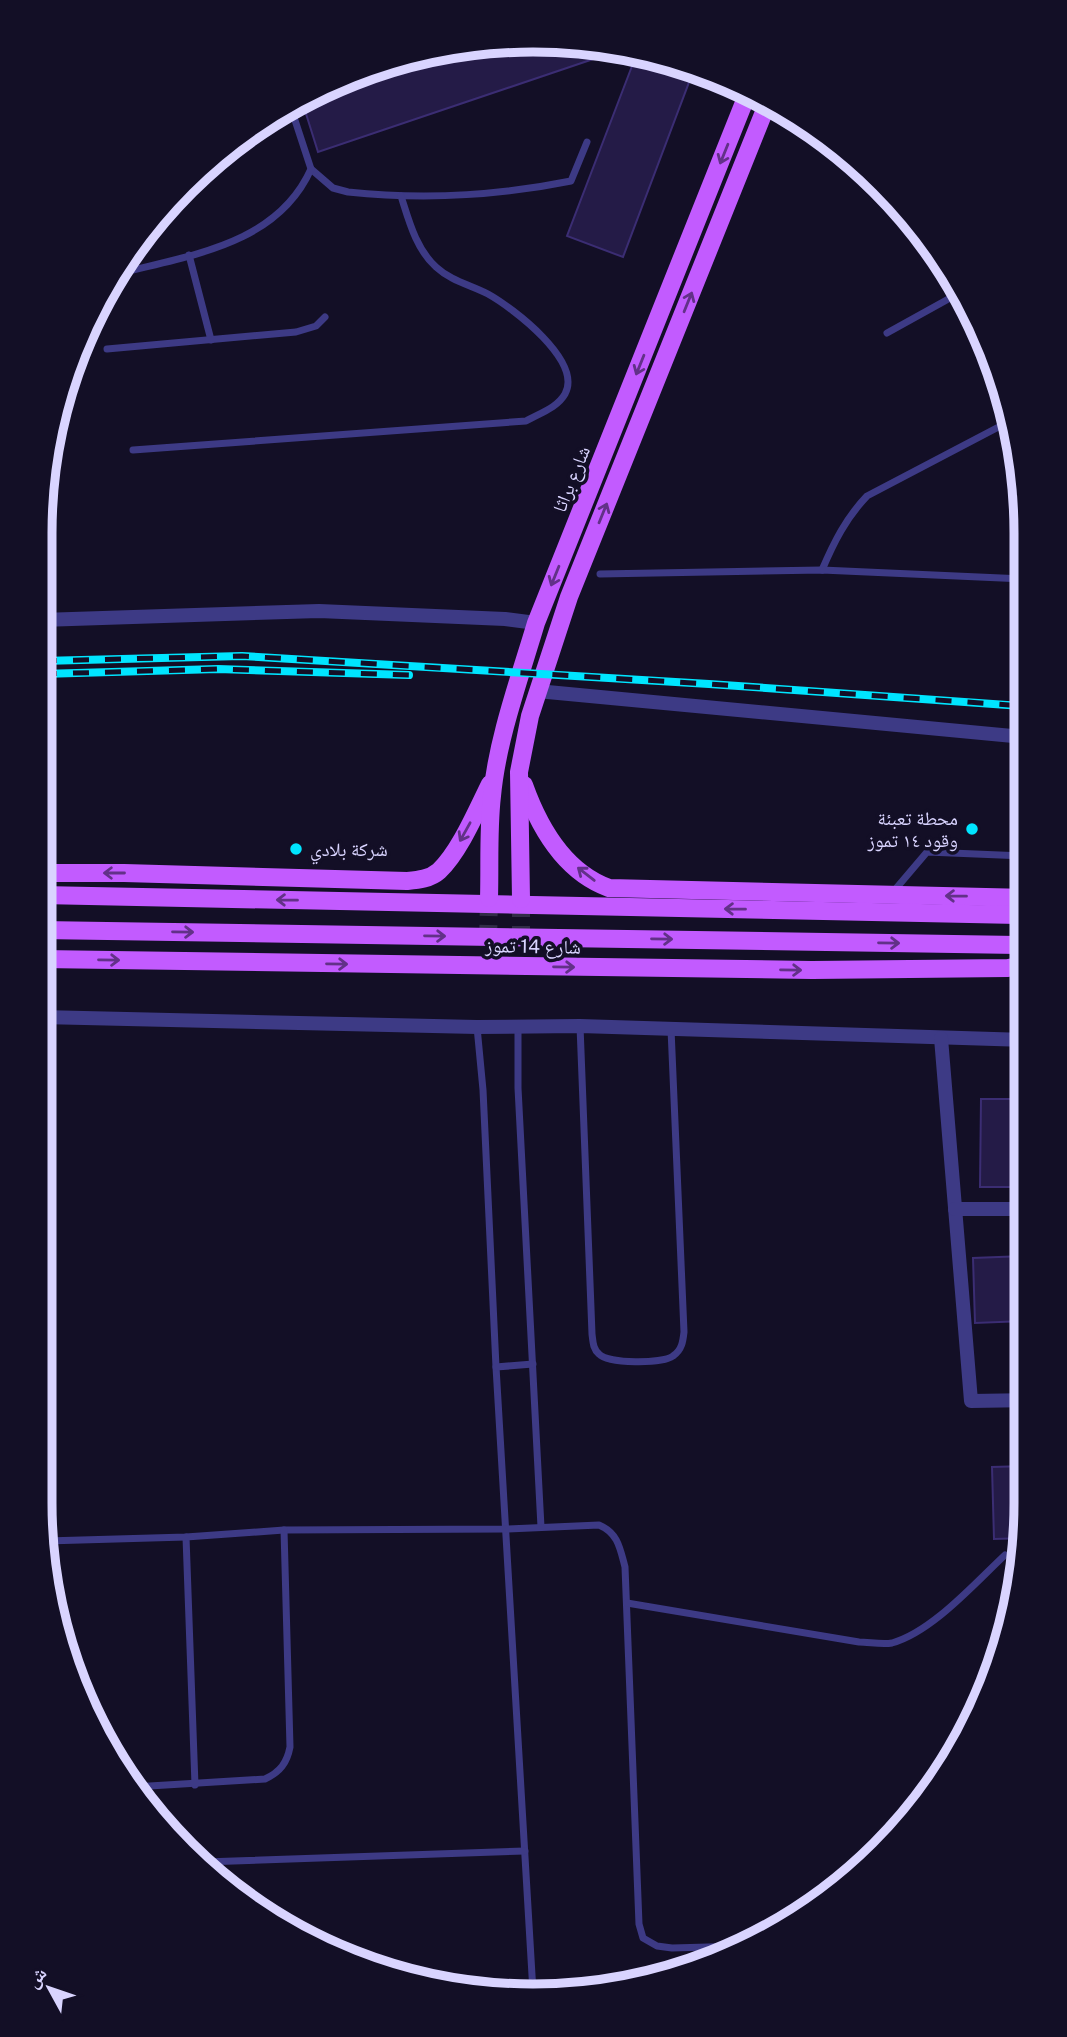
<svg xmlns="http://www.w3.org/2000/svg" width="1067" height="2037" font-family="'Public Sans','Noto Naskh Arabic',sans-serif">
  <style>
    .building { fill: #241b47; stroke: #3b2d73; stroke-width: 2 }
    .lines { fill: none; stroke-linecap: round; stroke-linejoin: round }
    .primary-tunnel { stroke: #312d47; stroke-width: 18; stroke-dasharray: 18 9; stroke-linecap: butt }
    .lane { stroke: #3d3a85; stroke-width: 7 }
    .street { stroke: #3d3a85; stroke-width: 14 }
    .primary { stroke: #c25bff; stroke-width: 18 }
    .rail-casing { stroke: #00e5ff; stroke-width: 8 }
    .rail { stroke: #130f26; stroke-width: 5; stroke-dasharray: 16; stroke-linecap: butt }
    .oneway { stroke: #623188 }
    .poi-dot { fill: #00e5ff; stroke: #130f26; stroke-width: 2.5 }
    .labels { text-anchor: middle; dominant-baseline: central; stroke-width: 7; stroke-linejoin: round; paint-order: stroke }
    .street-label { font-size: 19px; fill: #d9d4ff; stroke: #130f26 }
    .poi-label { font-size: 19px; fill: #d9d4ff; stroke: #130f26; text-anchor: end }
    .rim { fill: none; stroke: #d9d4ff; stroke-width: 9 }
  </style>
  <rect width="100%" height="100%" fill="#130f26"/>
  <!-- building -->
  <g class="building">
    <path d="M566,41L620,50L318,152L302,101L470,44Z"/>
    <path d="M637,53L662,57L694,69L623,257L567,236Z"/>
    <path d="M981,1099H1024L1025,1187H980Z"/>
    <path d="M1025,1256V1321L975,1323L973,1258Z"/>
    <path d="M1026,1466L1025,1538L994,1539L992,1467Z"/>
  </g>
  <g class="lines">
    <!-- primary-tunnel -->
    <g class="primary-tunnel">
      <path d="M521,899V943"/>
      <path d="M488,943L489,898"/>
    </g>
    <!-- lane -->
    <g class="lane">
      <path d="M311,169L333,188L348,192C423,200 497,196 571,181L587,142"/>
      <path d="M189,255L211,340"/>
      <path d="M117,274C190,255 277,245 311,169L290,105"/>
      <path d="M887,333L961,292"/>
      <path d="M107,349L296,332L316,326L325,317"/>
      <path d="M133,450L526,421C540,413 557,408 565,394C583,361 513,308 488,294C471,285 451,281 436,267C416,249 409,221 401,196"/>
      <path d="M822,570C834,542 846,518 867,496L1010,421"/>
      <path d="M600,574L822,570L1023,579"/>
      <path d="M893,892L927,852L1024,856"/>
      <path d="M580,1026L592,1334C593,1342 593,1349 599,1354C608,1364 662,1364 673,1356C682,1350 683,1341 684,1332L671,1029"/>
      <path d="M477,1027L483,1090L496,1367L533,1992"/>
      <path d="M518,1027V1088L541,1527"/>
      <path d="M496,1367L533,1364"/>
      <path d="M186,1537L195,1785"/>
      <path d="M46,1541L186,1537L284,1530L507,1529L599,1525C618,1533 620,1548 625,1567L639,1924L643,1938L657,1946L672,1948L744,1946"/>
      <path d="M627,1603L859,1642C869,1642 882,1645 892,1643C932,1632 975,1583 1005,1555"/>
      <path d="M133,1787L265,1779C280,1772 287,1763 290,1747L284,1530"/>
      <path d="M204,1862L525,1851"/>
    </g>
    <!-- street -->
    <g class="street">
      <path d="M41,620L319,611L505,619L536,623"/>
      <path d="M537,691L1023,737"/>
      <path d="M41,1017L477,1027L580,1026L1024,1040"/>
      <path d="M941,1038L971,1401L1025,1400"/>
      <path d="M955,1209H1025"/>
    </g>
    <!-- primary -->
    <g class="primary">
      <path d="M524,785C539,827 565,872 609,888L1024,898"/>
      <path d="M41,873H124L407,881C418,880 430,879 439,871C460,851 477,810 490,784"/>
      <path d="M41,895L1024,915"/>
      <path d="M489,898C490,865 488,830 492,796C497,740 520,677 536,623L749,90"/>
      <path d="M521,899L519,772L530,716L569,597L768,102"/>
      <path d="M41,930L1024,945"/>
      <path d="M41,959L812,970L1008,968L1024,965"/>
    </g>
    <defs>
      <g id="rail">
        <path d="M41,661L242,656L709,684L1023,706"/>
        <path d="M41,674L218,669L409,675"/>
      </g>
    </defs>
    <!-- rail casing -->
    <use href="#rail" class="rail-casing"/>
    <!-- rail -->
    <use href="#rail" class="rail"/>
  </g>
  <!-- one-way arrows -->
  <defs><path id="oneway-shaft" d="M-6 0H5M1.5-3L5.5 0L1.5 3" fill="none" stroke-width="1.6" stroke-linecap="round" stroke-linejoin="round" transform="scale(1.75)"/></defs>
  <g class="oneway">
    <use href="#oneway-shaft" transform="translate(724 154) rotate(112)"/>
    <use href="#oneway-shaft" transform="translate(688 302) rotate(-68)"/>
    <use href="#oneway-shaft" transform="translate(640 365) rotate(112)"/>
    <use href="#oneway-shaft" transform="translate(603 513) rotate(-68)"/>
    <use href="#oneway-shaft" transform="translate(555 576) rotate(112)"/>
    <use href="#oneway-shaft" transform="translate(465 832) rotate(119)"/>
    <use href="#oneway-shaft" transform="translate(114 873) rotate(180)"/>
    <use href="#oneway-shaft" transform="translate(586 874) rotate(-142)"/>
    <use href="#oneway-shaft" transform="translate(956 896) rotate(-179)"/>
    <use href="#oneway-shaft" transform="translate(287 900) rotate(-179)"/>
    <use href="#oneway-shaft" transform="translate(735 909) rotate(-179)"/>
    <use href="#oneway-shaft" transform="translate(183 932) rotate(1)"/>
    <use href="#oneway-shaft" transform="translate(435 936) rotate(1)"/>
    <use href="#oneway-shaft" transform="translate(662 939) rotate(1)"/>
    <use href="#oneway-shaft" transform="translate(889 943) rotate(1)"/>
    <use href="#oneway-shaft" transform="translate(109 960) rotate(1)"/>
    <use href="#oneway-shaft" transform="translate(337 964) rotate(1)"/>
    <use href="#oneway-shaft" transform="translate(564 967) rotate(1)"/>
    <use href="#oneway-shaft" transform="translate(791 970) rotate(1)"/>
  </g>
  <!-- markers -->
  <g class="poi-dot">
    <circle cx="972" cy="829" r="7"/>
    <circle cx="296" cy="849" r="7"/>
  </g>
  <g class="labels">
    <!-- street labels -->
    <g class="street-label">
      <text transform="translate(571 479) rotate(-68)">شارع براثا</text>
      <text transform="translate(533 946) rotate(1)">شارع 14 تموز</text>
    </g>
    <!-- poi labels -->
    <g class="poi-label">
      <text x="958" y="818">محطة تعبئة<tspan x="958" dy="22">وقود ١٤ تموز</tspan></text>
      <text x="310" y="849" text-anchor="start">شركة بلادي</text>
    </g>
  </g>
  <!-- crop -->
  <path d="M0 0H1067V2037H0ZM533 52H533A481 481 0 0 1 1014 533V1503A481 481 0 0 1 533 1984H533A481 481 0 0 1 52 1503V533A481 481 0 0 1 533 52Z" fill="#130f26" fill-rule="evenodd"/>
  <path class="rim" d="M533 52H533A481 481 0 0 1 1014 533V1503A481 481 0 0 1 533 1984H533A481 481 0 0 1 52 1503V533A481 481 0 0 1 533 52Z"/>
  <!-- north arrow -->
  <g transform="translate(49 1988) rotate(310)" stroke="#130f26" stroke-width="5" paint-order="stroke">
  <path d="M0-5L12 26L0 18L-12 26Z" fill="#d9d4ff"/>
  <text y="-10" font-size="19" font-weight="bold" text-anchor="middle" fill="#d9d4ff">ش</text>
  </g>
</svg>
